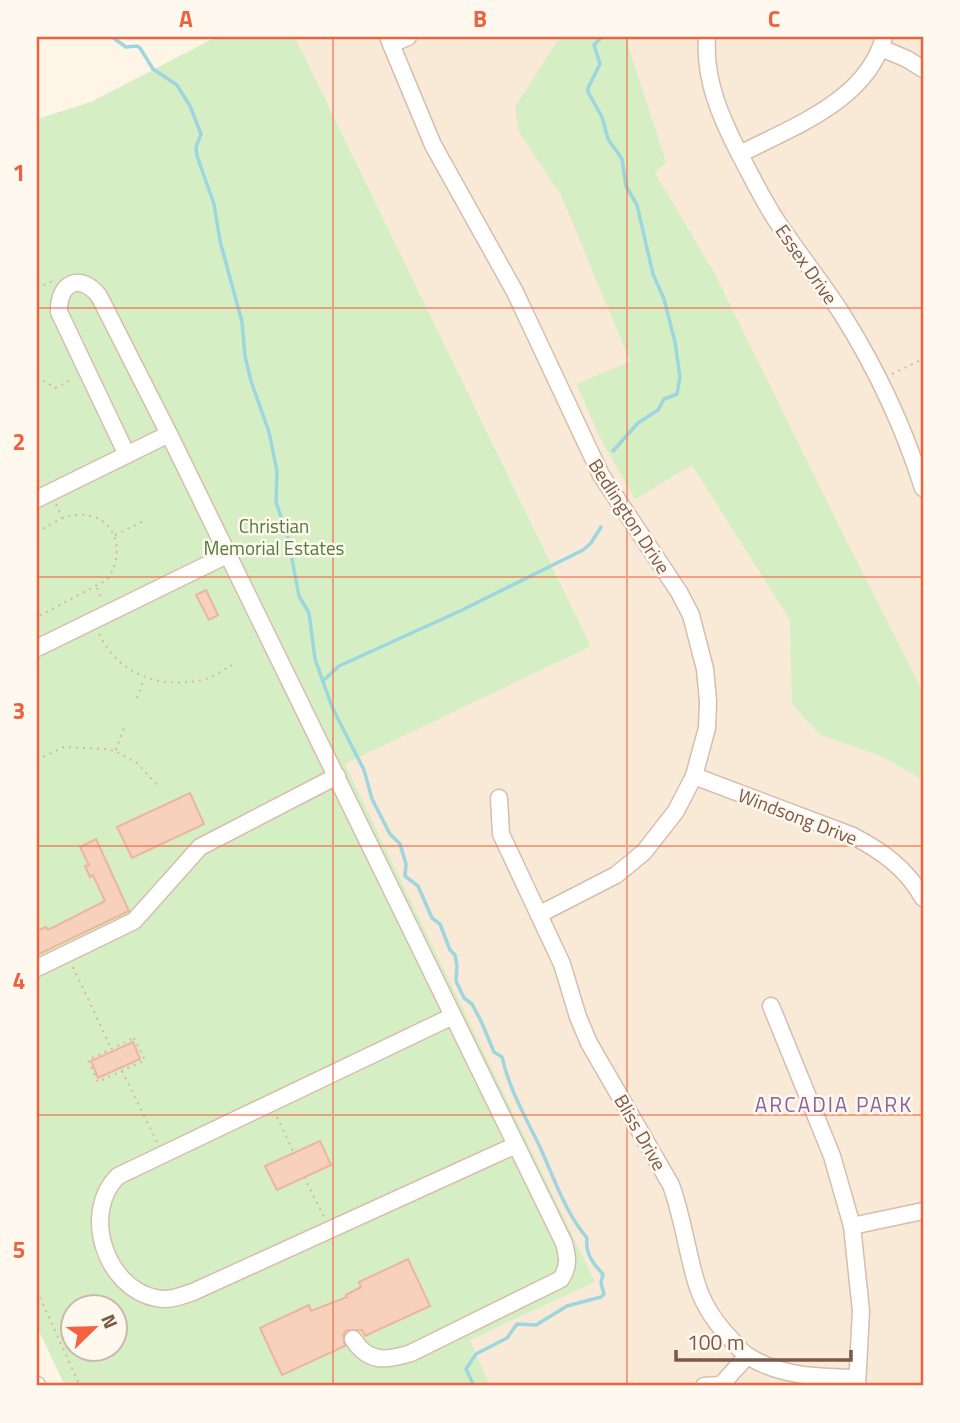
<svg xmlns="http://www.w3.org/2000/svg" width="960" height="1423" font-family="'Titillium Web',sans-serif">
  <style>
    .residential { fill: #f9e9d7 }
    .green { fill: #d6eec3; fill-rule: evenodd }
    .lines { fill: none; stroke-linecap: round; stroke-linejoin: round }
    .stream { stroke: #9dd6de; stroke-width: 3.5 }
    .building { fill: #f7d1bb; stroke: #ebb69a; stroke-width: 2 }
    .minor-casing { stroke: #d5beae; stroke-width: 19 }
    .path { stroke: #ddb49e; stroke-width: 2; stroke-dasharray: 2 5; stroke-linecap: butt }
    .minor { stroke: #fff; stroke-width: 16 }
    .grid { fill: none; stroke: #ee6240; stroke-width: 2; stroke-opacity: 0.55 }
    .labels { text-anchor: middle; dominant-baseline: central; stroke-width: 5; stroke-linejoin: round; paint-order: stroke }
    .street-label { font-size: 19px; fill: #7c5848; stroke: #fff8ef }
    .park-label { font-size: 19px; fill: #517c3c; stroke: #fff8ef }
    .neighbourhood-label { font-size: 21px; letter-spacing: 2px; fill: #89639f; stroke: #fff8ef }
    .neatline { fill: none; stroke: #ee6240; stroke-width: 2.5 }
    .grid-label { font-size: 23px; text-anchor: middle; font-weight: bold; fill: #ee6240 }
  </style>
  <rect width="100%" height="100%" fill="#fef5e7"/>
  <!-- residential -->
  <path class="residential" d="M295,37H923V1386H490L469,1340L595,1282L345,764L591,645Z"/>
  <!-- green -->
  <g class="green">
    <path d="M216,37H295L591,646L345,764L595,1282L470,1340L490,1386H65L37,1327V119L91,102ZM74,1308H116V1350H74Z"/>
    <path d="M560,37H625L666,162L655,173L715,274L842,532L923,692V780L881,756L820,735L792,704L790,620L692,465L635,499L599,436L577,384L630,361L561,195L519,132L515,107Z"/>
  </g>
  <g class="lines">
    <!-- stream -->
    <g class="stream">
      <path d="M112,37L126,47L137,46L140,48L153,69L177,85L190,106L201,134L196,147L197,156L214,204L220,241L242,322L245,356L251,381L269,432L277,471L276,502L288,538L299,596L309,613L315,659L332,707L364,770L372,799L390,834L400,844L406,864L405,876L418,886L432,918L440,924L450,950L455,955L457,966L456,981L464,998L472,1004L481,1021L494,1052L502,1057C509,1089 526,1118 540,1147C554,1178 565,1212 587,1238C585,1253 593,1264 603,1274L601,1283L604,1294L601,1297L567,1306L536,1325L517,1324L507,1338L476,1354L466,1369L474,1386"/>
      <path d="M602,37L594,45L600,64L588,88V92L602,117L608,139L622,159L626,186L637,205L653,274L664,299L675,342L680,377L677,394L664,399L658,410L638,423L613,451"/>
      <path d="M323,681L339,666L460,611L583,550L591,543L601,527"/>
    </g>
  </g>
  <!-- building -->
  <g class="building">
    <path d="M206,590L218,615L209,620L196,595Z"/>
    <path d="M190,793L204,824L132,858L117,827Z"/>
    <path d="M96,839L129,911L37,955V931L46,927L48,930L105,901L93,875L90,877L85,866L89,865L80,847Z"/>
    <path d="M133,1042L140,1059L98,1078L91,1061Z"/>
    <path d="M320,1141L331,1165L277,1190L265,1166Z"/>
    <path d="M408,1259L430,1306L365,1336L362,1330H347L343,1335L345,1346L282,1375L260,1328L309,1305L311,1311L347,1297L346,1295L361,1287L359,1282Z"/>
  </g>
  <g class="lines">
    <defs>
      <g id="minor">
        <path d="M388,37L433,145L515,292L601,475L679,592L691,615L705,669L708,701L707,728L694,776L676,811L644,852L616,875L540,914"/>
        <path d="M707,37C704,79 720,116 739,153C752,177 763,201 778,223C799,254 822,283 842,314C876,368 904,428 923,488"/>
        <path d="M391,44L408,37"/>
        <path d="M881,48L907,59L923,69"/>
        <path d="M740,154C792,127 867,101 884,37"/>
        <path d="M127,455L59,312C58,283 80,272 99,296L169,434"/>
        <path d="M37,499L169,434L564,1243C568,1258 569,1266 561,1279L411,1353C386,1361 368,1363 353,1339"/>
        <path d="M37,648L229,554"/>
        <path d="M694,776L853,836C882,851 907,869 923,898"/>
        <path d="M499,798L501,834L562,964L578,1017L589,1043L671,1185C682,1215 686,1246 695,1278C701,1301 713,1320 729,1337C735,1343 741,1352 748,1356C780,1377 821,1377 857,1378"/>
        <path d="M37,968L134,921L200,847L337,776"/>
        <path d="M771,1006L832,1156L852,1226L861,1311L857,1386"/>
        <path d="M453,1016L118,1176C81,1212 105,1288 156,1298C169,1301 181,1296 193,1292L516,1145"/>
        <path d="M852,1226L923,1211"/>
        <path d="M37,1385V1386"/>
        <path d="M704,1386L721,1385L747,1356"/>
      </g>
    </defs>
    <!-- minor casing -->
    <use href="#minor" class="minor-casing"/>
    <!-- path -->
    <g class="path">
      <path d="M37,207L42,204"/>
      <path d="M37,288L55,280"/>
      <path d="M892,374L923,359"/>
      <path d="M37,385L44,381L55,388L73,379"/>
      <path d="M56,504L62,518"/>
      <path d="M37,532C49,525 63,516 77,515C116,512 127,553 107,580L37,617"/>
      <path d="M115,535L146,520"/>
      <path d="M97,588L102,599"/>
      <path d="M99,634C119,675 160,689 202,680C212,678 223,670 232,665"/>
      <path d="M137,698L144,679"/>
      <path d="M116,750L125,725"/>
      <path d="M37,760L64,747L104,749L115,751L137,763L157,785"/>
      <path d="M37,866L38,869"/>
      <path d="M73,967L111,1048"/>
      <path d="M134,1038L145,1060L98,1082L88,1060Z"/>
      <path d="M122,1071L157,1142"/>
      <path d="M277,1117L294,1153"/>
      <path d="M304,1177L324,1217"/>
      <path d="M37,1291L80,1386"/>
    </g>
    <!-- minor -->
    <use href="#minor" class="minor"/>
  </g>
  <!-- grid -->
  <path class="grid" d="M333,37V1386M627,37V1386M37,308H923M37,577H923M37,846H923M37,1115H923"/>
  <g class="labels">
    <!-- street labels -->
    <g class="street-label">
      <text transform="translate(807 264) rotate(55)">Essex Drive</text>
      <text transform="translate(630 516) rotate(57)">Bedlington Drive</text>
      <text transform="translate(798 816) rotate(21)">Windsong Drive</text>
      <text transform="translate(641 1132) rotate(60)">Bliss Drive</text>
    </g>
    <!-- park labels -->
    <g class="park-label">
      <text x="274" y="525">Christian<tspan x="274" dy="22">Memorial Estates</tspan></text>
    </g>
    <!-- neighbourhood labels -->
    <g class="neighbourhood-label">
      <text x="834" y="1104">ARCADIA PARK</text>
    </g>
  </g>
  <!-- border -->
  <rect width="960" height="1423" fill="none" stroke="#fff8ef" stroke-width="77"/>
  <!-- north arrow -->
  <g transform="translate(94 1328) rotate(67)"><circle r="33" fill="#fff8ef" stroke="#cbb8ac" stroke-width="2"/>
  <path d="M0-5L12 26L0 18L-12 26Z" fill="#f46240"/>
  <text y="-10" font-size="19" font-weight="bold" text-anchor="middle" fill="#7c5848">N</text>
  </g>
  <!-- scale -->
  <path d="M676 1350v10h175v-10" fill="none" stroke="#7c5848" stroke-width="3.5"/>
  <text x="687" y="1350" font-size="21" fill="#7c5848" stroke="#fff8ef" stroke-width="5" paint-order="stroke">100 m</text>
  <rect x="38" y="38" width="884" height="1346" class="neatline"/>
  <g class="grid-label">
    <text x="186" y="27">A</text>
    <text x="480" y="27">B</text>
    <text x="774" y="27">C</text>
    <text x="19" y="181">1</text>
    <text x="19" y="450">2</text>
    <text x="19" y="719">3</text>
    <text x="19" y="989">4</text>
    <text x="19" y="1258">5</text>
  </g>
</svg>
